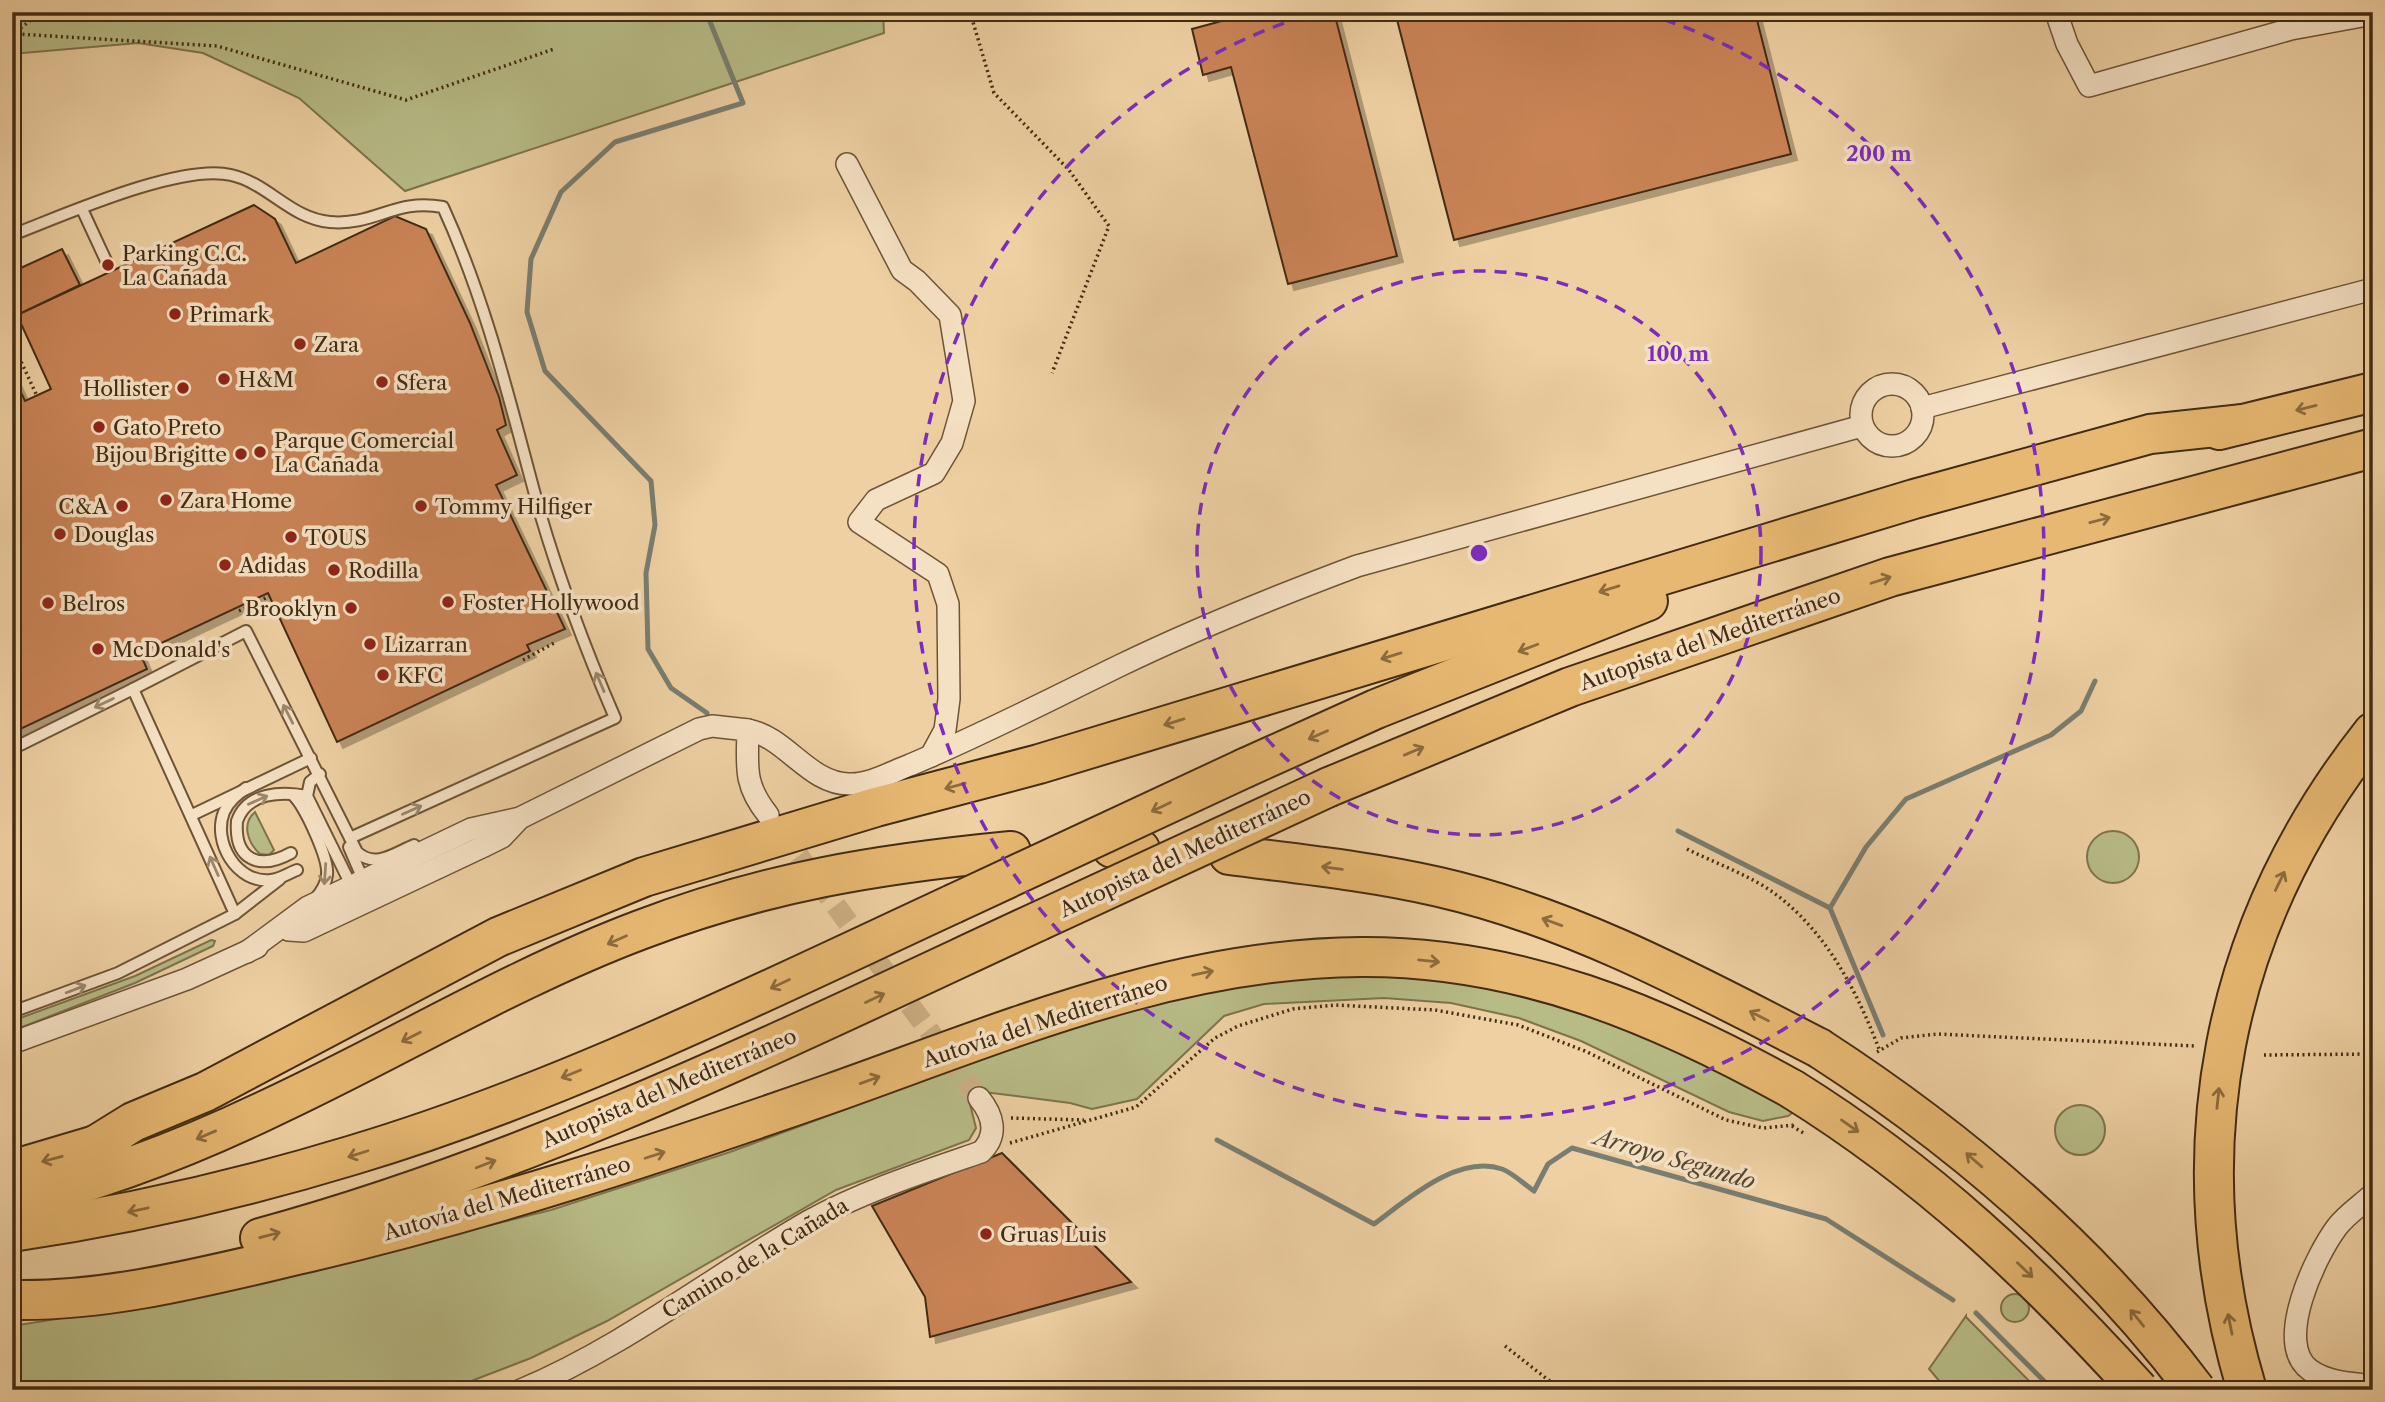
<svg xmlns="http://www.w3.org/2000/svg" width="2385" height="1402" font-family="'Libre Caslon Text',serif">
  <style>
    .green { fill: #b7bb86; stroke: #7d744c; stroke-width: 2 }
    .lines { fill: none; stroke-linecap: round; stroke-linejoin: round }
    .stream { stroke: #787e71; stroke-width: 5 }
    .building { fill: #c98355; stroke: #432c13; stroke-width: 2; filter: url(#shadow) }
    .street-tunnel { stroke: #ccaf85; stroke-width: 21; stroke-dasharray: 21 10; stroke-linecap: butt }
    .lane-casing { stroke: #6e5537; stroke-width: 14 }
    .street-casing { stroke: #6e5537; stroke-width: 24 }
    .highway-casing { stroke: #432c13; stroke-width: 42 }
    .path { stroke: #432c13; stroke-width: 3.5; stroke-dasharray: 2 3.5; stroke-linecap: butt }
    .lane { stroke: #f4e0c3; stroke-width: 10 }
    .street { stroke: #f4e0c3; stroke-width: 21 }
    .highway { stroke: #e7b871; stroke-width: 38 }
    .highway-bridge-casing { stroke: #432c13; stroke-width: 42; stroke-linecap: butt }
    .highway-bridge { stroke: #e7b871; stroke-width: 38 }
    .oneway { stroke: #8d6b3d }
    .oneway2 { stroke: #9c866b }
    .ring { fill: none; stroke: #7b2cbf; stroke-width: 3.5; stroke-dasharray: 12 9 }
    .poi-dot { fill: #8f2418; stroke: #f4e0c3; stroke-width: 2.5 }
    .labels { text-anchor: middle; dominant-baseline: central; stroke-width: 7; stroke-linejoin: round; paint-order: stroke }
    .poi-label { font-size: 21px; fill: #432c13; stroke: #f4e0c3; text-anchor: start }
    .street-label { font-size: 21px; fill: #432c13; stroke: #f4e0c3 }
    .water-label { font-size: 23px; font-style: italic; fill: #554732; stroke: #f4e0c3 }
    .centre { fill: #7b2cbf; stroke: #f4e0c3; stroke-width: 3.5 }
    .ring-label { font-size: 21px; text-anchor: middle; font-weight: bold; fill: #7b2cbf; stroke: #f4e0c3; stroke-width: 7; stroke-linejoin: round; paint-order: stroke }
  </style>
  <defs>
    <filter id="shadow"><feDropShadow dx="6" dy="6" stdDeviation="0" flood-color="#0004"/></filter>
  </defs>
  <rect width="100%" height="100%" fill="#eed0a2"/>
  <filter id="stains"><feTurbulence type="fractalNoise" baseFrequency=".00286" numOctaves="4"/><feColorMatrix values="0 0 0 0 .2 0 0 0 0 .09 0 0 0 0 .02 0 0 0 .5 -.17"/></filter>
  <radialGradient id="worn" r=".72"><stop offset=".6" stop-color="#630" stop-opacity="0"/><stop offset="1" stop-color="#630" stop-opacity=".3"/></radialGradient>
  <!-- green -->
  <g class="green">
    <path d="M12,12H883L884,33L405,191L299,98L203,53L138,43L12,54Z"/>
    <path d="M255,812L274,850L269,855L260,854C248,843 241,824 255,812Z"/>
    <circle cx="2113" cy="857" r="26"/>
    <path d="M211,940L215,941L213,946L135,983L12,1031V1021L135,976Z"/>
    <path d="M1392,973L1468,982L1612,1019L1799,1108L1788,1116L1763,1121L1729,1112L1581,1041L1519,1018L1451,1003L1384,998L1264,1004L1224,1016L1137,1099L1092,1109L1070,1103L984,1092L970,1104L976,1128L969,1140L836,1190L607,1321L531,1358L448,1390H12V1326L214,1294L551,1210L730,1152L1014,1047L1126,1011L1227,984Z"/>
    <circle cx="2080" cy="1130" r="25"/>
    <circle cx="2015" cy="1308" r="14"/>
    <path d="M1966,1316V1317L2038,1390H1947L1929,1369Z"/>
  </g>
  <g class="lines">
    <!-- stream -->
    <g class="stream">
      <path d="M706,12L743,103L615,142L561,192L531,259L527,312L545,371L651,481L655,525L646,573L648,649L671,688L707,713"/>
      <path d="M1678,831L1830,908"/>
      <path d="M1883,1035L1830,908L1866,847L1906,799L2051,735L2081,711L2095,681"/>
      <path d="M1217,1140L1374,1224C1407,1200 1457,1154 1502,1169C1513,1173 1525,1185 1534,1191L1548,1164L1572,1148L1826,1219L1953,1300"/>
      <path d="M1976,1313L2053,1390"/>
    </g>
  </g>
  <!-- building -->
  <g class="building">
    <path d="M1255,12H1334L1397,256L1288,284L1231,67L1203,75L1192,29Z"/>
    <path d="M1395,12H1755L1791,154L1454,240Z"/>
    <path d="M254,205L275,219L296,263L395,216L426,229L470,323L499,397L506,425L497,430L517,475L496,485L565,629L527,645L530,651L337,742L268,593L140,653L147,669L12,733V373L25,401L51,389L17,315Z"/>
    <path d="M62,249L80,285L17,315L12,306V272Z"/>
    <path d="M1002,1153L1131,1282L930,1337L925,1297L872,1206Z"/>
  </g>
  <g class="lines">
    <!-- street-tunnel -->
    <path class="street-tunnel" d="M780,831L979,1098"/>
    <defs>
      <g id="lane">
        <path d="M82,209L108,265"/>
        <path d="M12,235C62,216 180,163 231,175C268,183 291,219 330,222C376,226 394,198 443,207C489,308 511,408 540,513C560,581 587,653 615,718L350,838"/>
        <path d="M133,689L246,631L357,852C375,869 395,853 414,845"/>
        <path d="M12,749L133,689L235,914L118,973L12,1012"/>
        <path d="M320,774L310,782L307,796L353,889"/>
        <path d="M246,788C237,795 229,801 224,812C212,842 237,884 271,880C280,879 289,873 297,870"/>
        <path d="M293,795C305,807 329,858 327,875C326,885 321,892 315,899"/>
        <path d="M192,815L311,758"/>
        <path d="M349,847L365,884"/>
        <path d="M291,853C260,870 234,861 237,821C247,792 282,791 307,796"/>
        <path d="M235,914L280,879"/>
      </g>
      <g id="street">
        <path d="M2056,12L2067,44L2089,86L2291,29L2373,14"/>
        <path d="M847,164L902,270L917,281L950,315L964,401L952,443L934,473L876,500L859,522L938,574L948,604L949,699L945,730L931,756"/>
        <circle cx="1892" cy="415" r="31"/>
        <path d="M1922,408L2373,289"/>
        <path d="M748,730C786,737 809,784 849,784C870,785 891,772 910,765C982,735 1051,699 1121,665C1198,628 1277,596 1357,566L1862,426"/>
        <path d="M289,930L304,931L482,847L502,837L518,820"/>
        <path d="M247,952L308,907L471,829L520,818L699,729L712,726L748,730C747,768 744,785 768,815"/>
        <path d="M12,1043L187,979L257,947"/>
        <path d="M2373,1194C2361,1205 2346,1215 2337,1227C2316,1255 2273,1343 2310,1370C2328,1383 2352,1383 2373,1386"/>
        <path d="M521,1390C624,1347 713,1276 809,1221C864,1191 923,1172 981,1152C999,1135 993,1115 979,1098"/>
      </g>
      <g id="highway">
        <path d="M2219,430L2373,392"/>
        <path d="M1245,768L1376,709L1648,601"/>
        <path d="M1329,787L1570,687L1890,577L2373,448"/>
        <path d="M1112,848L1140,849"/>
        <path d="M1229,855C1299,864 1370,871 1439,887C1574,918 1697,985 1819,1048"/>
        <path d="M91,1148L133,1122L205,1092L498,937L644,877L876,807L1039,764L1914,499L2150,434L2243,424"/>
        <path d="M12,1170L113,1140"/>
        <path d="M12,1202C98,1182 184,1149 264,1111C390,1053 510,979 640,930C766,882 877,864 1011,851"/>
        <path d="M12,1232C128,1215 241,1189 353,1155C557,1094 759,994 953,904"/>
        <path d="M260,1238C531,1164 785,1039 1039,921"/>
        <path d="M12,1300C111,1302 210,1275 306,1253C485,1211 658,1154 832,1093C1004,1032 1175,958 1361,957C1519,956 1657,1014 1792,1089"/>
        <path d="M2247,1390C2176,1154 2220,925 2373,732"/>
      </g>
    </defs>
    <!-- lane casing -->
    <use href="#lane" class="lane-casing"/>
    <!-- street casing -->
    <use href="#street" class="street-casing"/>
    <!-- highway casing -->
    <use href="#highway" class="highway-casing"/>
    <!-- path -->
    <g class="path">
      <path d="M970,12L994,93L1069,170L1109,226L1052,373"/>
      <path d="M17,34L217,46L406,100L554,49"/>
      <path d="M12,35L41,12"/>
      <path d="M12,342L37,396"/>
      <path d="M239,611L270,596"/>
      <path d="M523,660L554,643"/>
      <path d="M1687,849C1715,863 1749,875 1774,893C1826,931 1857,991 1879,1049"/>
      <path d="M1877,1052L1901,1038L1937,1034L2195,1046"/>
      <path d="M2264,1055L2373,1054"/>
      <path d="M1011,1118L1084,1120"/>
      <path d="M1792,1126L1805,1134"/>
      <path d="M1010,1143L1136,1107L1215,1038L1238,1026L1293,1009L1335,1005L1435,1010L1518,1025L1585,1051L1726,1120L1763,1128L1795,1125"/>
      <path d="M1505,1346L1561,1390"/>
    </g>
    <!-- lane -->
    <use href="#lane" class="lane"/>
    <!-- street -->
    <use href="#street" class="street"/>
    <!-- highway -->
    <use href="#highway" class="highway"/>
    <defs>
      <g id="highway-bridge">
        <path d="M953,904L1245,768"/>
        <path d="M1039,921L1329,787"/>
        <path d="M1819,1048C1961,1140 2094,1254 2196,1390"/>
        <path d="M1792,1089C1927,1173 2033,1273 2139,1390"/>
      </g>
    </defs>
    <!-- highway-bridge casing -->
    <use href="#highway-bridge" class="highway-bridge-casing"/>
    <!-- highway-bridge -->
    <use href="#highway-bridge" class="highway-bridge"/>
  </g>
  <!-- one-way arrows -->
  <defs><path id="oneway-shaft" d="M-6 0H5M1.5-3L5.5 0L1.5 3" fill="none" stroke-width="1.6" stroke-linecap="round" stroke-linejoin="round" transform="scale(1.75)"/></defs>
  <g class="oneway">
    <use href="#oneway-shaft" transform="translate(2306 408) rotate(166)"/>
    <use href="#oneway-shaft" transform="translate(2100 520) rotate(-15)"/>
    <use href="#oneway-shaft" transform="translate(1881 580) rotate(-18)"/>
    <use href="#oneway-shaft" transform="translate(1609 589) rotate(163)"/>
    <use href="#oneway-shaft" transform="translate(1528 648) rotate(159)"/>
    <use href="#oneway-shaft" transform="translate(1391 656) rotate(163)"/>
    <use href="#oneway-shaft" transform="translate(1174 722) rotate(163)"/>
    <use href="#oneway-shaft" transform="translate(1318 735) rotate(156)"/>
    <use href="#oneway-shaft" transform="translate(1414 751) rotate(-23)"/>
    <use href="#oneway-shaft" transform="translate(955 786) rotate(165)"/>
    <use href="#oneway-shaft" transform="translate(1161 807) rotate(155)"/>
    <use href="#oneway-shaft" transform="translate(1332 868) rotate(-173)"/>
    <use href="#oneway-shaft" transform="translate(2280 881) rotate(-64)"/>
    <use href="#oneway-shaft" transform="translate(1552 922) rotate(-160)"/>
    <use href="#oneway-shaft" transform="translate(617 940) rotate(156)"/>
    <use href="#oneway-shaft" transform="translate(1429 961) rotate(6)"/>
    <use href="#oneway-shaft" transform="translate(1203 973) rotate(-12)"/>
    <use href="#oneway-shaft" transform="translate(780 984) rotate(155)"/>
    <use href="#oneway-shaft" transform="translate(875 998) rotate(-25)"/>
    <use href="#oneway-shaft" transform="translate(1759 1016) rotate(-153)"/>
    <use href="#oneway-shaft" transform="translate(411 1037) rotate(153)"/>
    <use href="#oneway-shaft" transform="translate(571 1074) rotate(158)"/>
    <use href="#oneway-shaft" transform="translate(870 1080) rotate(-20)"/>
    <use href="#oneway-shaft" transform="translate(2218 1098) rotate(-84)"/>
    <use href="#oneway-shaft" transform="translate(1850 1126) rotate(35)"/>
    <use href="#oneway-shaft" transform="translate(206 1135) rotate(157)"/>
    <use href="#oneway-shaft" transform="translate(358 1154) rotate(162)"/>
    <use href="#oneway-shaft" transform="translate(655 1155) rotate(-18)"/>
    <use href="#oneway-shaft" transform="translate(52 1159) rotate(165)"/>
    <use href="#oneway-shaft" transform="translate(1974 1160) rotate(-139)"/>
    <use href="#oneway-shaft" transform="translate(486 1164) rotate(-21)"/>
    <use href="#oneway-shaft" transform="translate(138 1210) rotate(168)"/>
    <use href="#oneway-shaft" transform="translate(270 1235) rotate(-15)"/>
    <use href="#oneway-shaft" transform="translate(2025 1270) rotate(44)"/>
    <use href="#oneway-shaft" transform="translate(2137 1318) rotate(-129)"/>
    <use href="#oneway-shaft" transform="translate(2230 1324) rotate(-101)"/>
  </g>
  <g class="oneway2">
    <use href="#oneway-shaft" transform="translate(600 682) rotate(-113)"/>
    <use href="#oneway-shaft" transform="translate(104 703) rotate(154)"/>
    <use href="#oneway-shaft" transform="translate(288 714) rotate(-117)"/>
    <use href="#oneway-shaft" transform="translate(258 800) rotate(-24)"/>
    <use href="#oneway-shaft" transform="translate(412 810) rotate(-24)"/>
    <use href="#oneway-shaft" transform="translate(214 866) rotate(-114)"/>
    <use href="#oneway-shaft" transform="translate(325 874) rotate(94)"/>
    <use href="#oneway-shaft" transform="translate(76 989) rotate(-21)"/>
  </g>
  <!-- distance rings -->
  <g class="ring">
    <circle cx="1479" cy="553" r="282"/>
    <path d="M1644 13A565 565 0 1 1 1314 13"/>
  </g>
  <!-- markers -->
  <g class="poi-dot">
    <circle cx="108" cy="265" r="7"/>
    <circle cx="175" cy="314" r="7"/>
    <circle cx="300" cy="344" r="7"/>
    <circle cx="224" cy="379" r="7"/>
    <circle cx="382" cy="382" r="7"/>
    <circle cx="183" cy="388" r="7"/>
    <circle cx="99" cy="427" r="7"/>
    <circle cx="260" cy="452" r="7"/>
    <circle cx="241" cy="454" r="7"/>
    <circle cx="166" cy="500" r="7"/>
    <circle cx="122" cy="506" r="7"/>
    <circle cx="421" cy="506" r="7"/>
    <circle cx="60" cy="534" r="7"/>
    <circle cx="291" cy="537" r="7"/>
    <circle cx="225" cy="565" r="7"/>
    <circle cx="334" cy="570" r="7"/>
    <circle cx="448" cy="602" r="7"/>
    <circle cx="48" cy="603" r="7"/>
    <circle cx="351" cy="608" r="7"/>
    <circle cx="370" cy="644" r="7"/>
    <circle cx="98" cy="649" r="7"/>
    <circle cx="383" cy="675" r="7"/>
    <circle cx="986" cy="1234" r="7"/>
  </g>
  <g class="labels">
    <!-- poi labels -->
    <g class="poi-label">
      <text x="122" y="253">Parking C.C.<tspan x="122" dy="24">La Cañada</tspan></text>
      <text x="189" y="314">Primark</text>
      <text x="314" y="344">Zara</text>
      <text x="238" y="379">H&amp;M</text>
      <text x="396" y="382">Sfera</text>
      <text x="169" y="388" text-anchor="end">Hollister</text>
      <text x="113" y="427">Gato Preto</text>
      <text x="274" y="440">Parque Comercial<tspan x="274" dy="24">La Cañada</tspan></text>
      <text x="227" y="454" text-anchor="end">Bijou Brigitte</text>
      <text x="180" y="500">Zara Home</text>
      <text x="108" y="506" text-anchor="end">C&amp;A</text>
      <text x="435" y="506">Tommy Hilfiger</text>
      <text x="74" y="534">Douglas</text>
      <text x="305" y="537">TOUS</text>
      <text x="239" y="565">Adidas</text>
      <text x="348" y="570">Rodilla</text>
      <text x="462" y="602">Foster Hollywood</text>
      <text x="62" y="603">Belros</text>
      <text x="337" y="608" text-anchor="end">Brooklyn</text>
      <text x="384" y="644">Lizarran</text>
      <text x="112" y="649">McDonald's</text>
      <text x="397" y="675">KFC</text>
      <text x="1000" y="1234">Gruas Luis</text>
    </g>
    <!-- street labels -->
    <g class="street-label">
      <text transform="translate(1710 639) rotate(-19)">Autopista del Mediterráneo</text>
      <text transform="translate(1185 853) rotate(-25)">Autopista del Mediterráneo</text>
      <text transform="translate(1045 1021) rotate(-18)">Autovía del Mediterráneo</text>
      <text transform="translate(669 1088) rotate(-23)">Autopista del Mediterráneo</text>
      <text transform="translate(507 1198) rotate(-16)">Autovía del Mediterráneo</text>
      <text transform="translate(755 1258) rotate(-31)">Camino de la Cañada</text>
    </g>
    <!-- water labels -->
    <g class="water-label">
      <text transform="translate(1675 1159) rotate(16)">Arroyo Segundo</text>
    </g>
  </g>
  <circle cx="1479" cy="553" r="10" class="centre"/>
  <g class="ring-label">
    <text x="1879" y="161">200 m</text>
    <text x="1678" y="361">100 m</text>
  </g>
  <!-- margin -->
  <rect width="2385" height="1402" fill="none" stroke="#eed0a2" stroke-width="42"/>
  <rect x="14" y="14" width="2357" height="1374" fill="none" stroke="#432c13" stroke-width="3.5"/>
  <rect x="21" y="21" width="2343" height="1360" fill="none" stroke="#432c13" stroke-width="2"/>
  <rect width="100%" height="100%" filter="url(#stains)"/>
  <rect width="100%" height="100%" fill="url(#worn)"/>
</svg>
